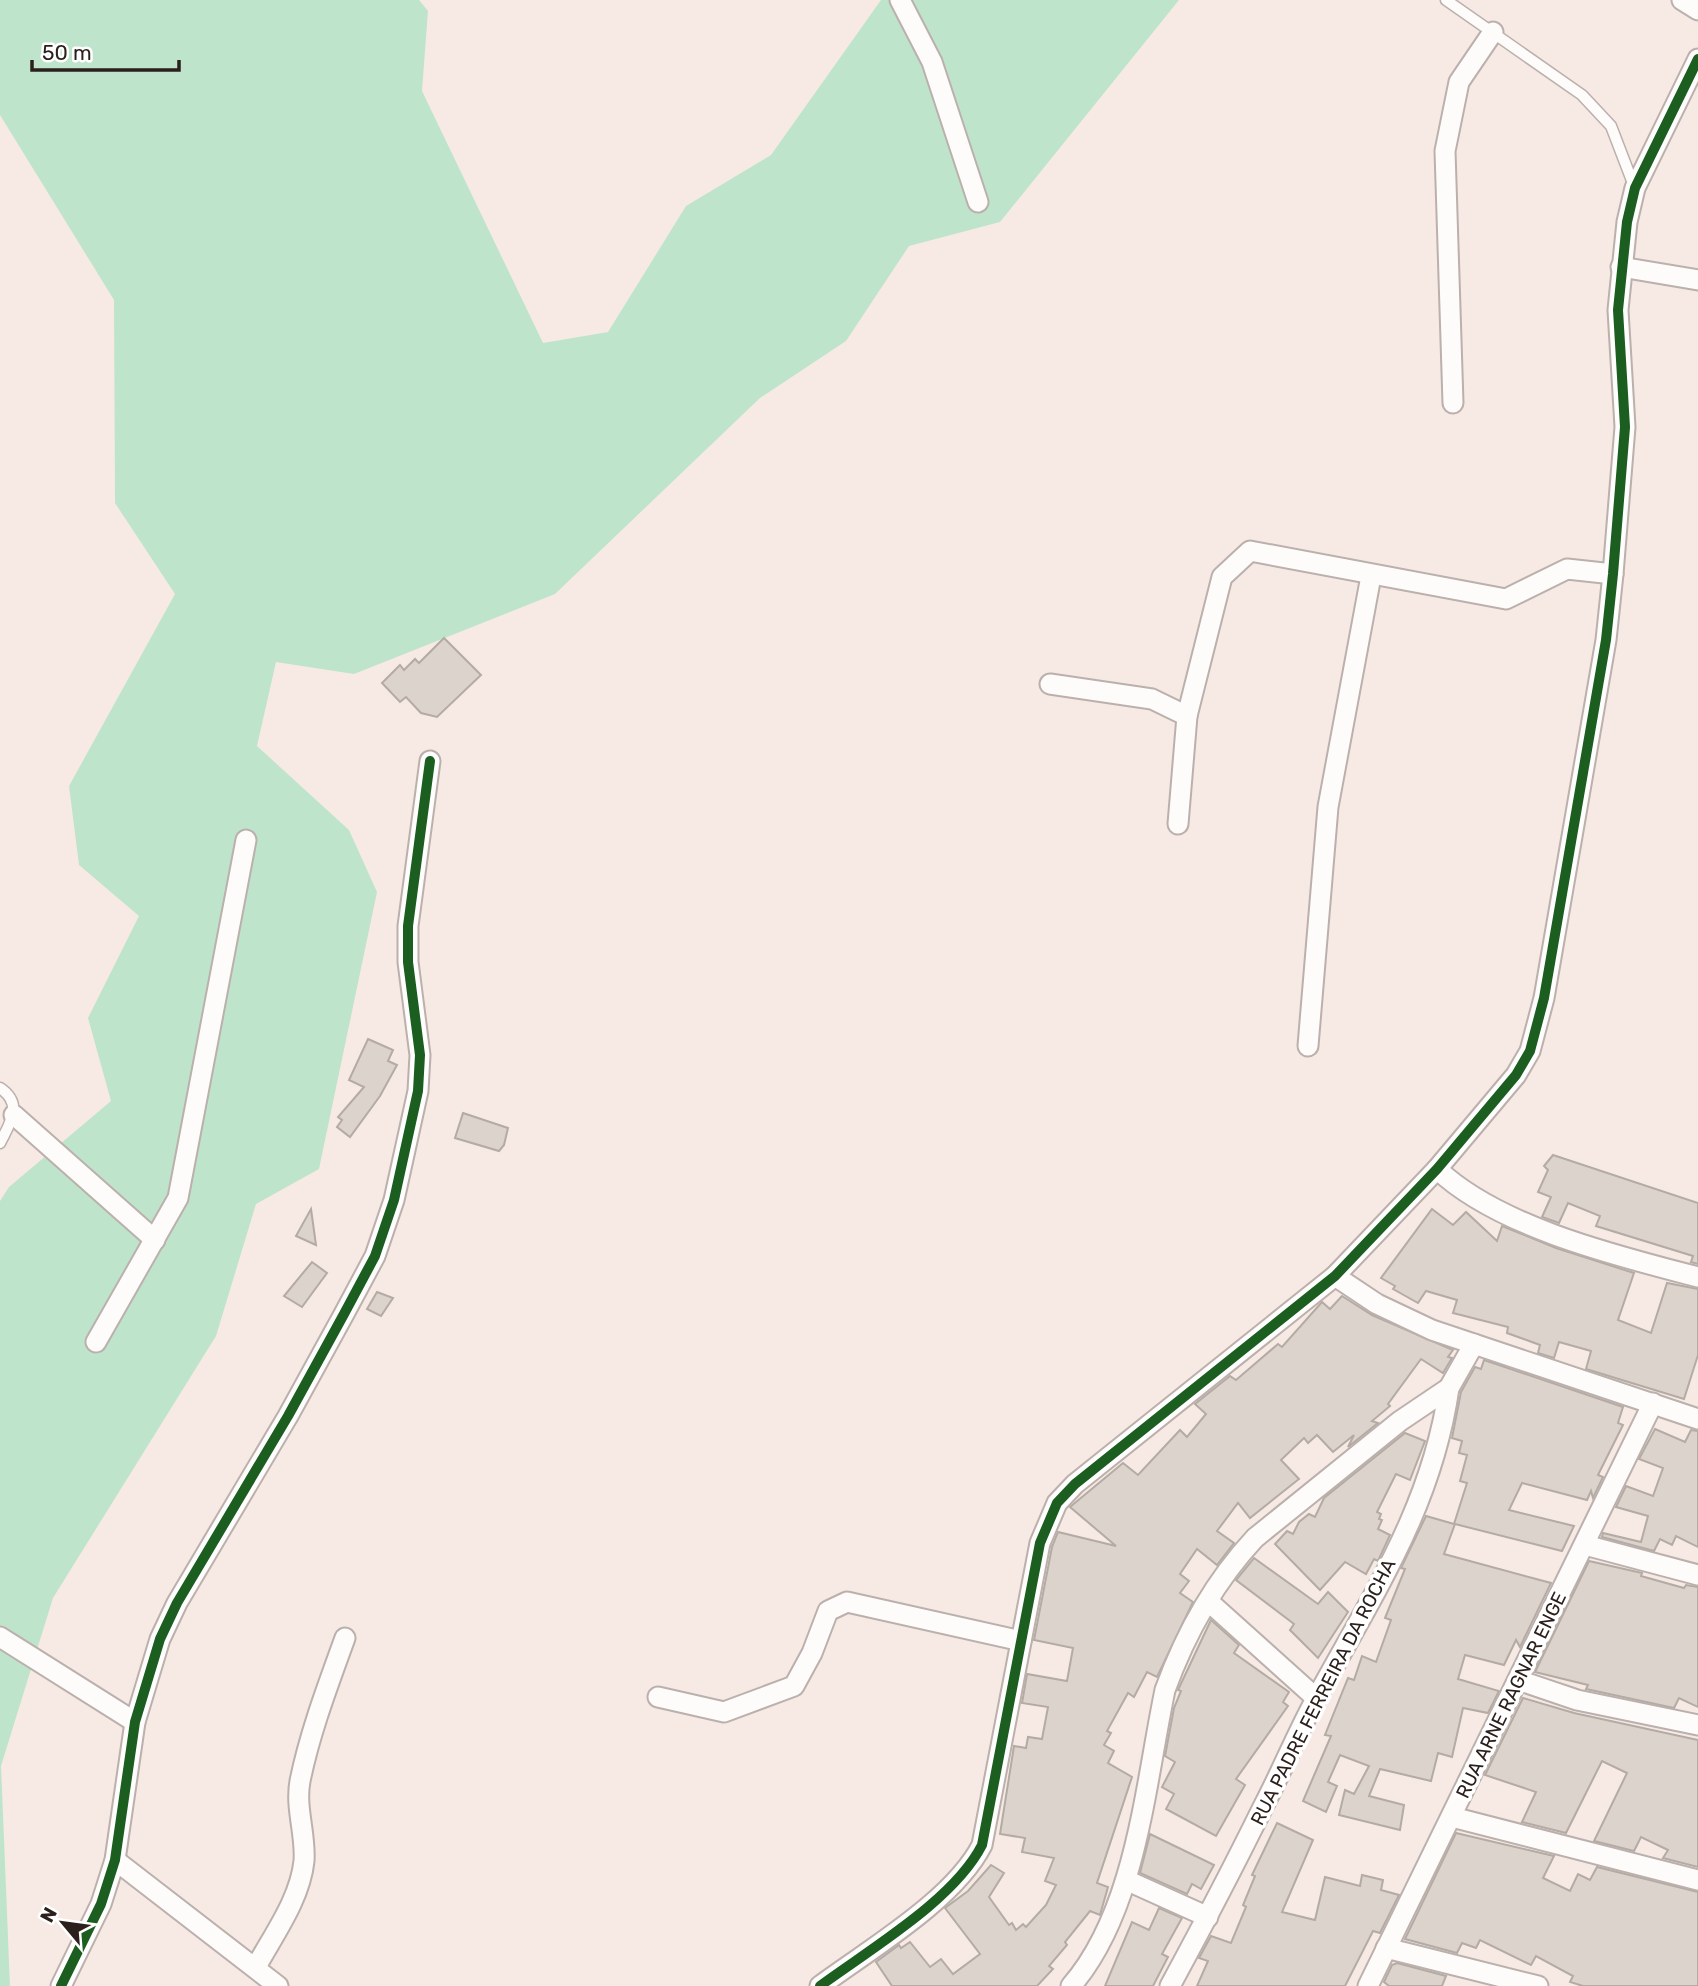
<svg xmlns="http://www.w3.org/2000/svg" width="1698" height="1986" font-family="Rubik,sans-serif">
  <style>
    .green { fill: #bfe4cc }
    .building { fill: #ddd3cd; stroke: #b3aba4; stroke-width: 2 }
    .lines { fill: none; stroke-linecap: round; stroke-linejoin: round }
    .lane-casing { stroke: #bbb0ac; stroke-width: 13 }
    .street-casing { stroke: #bbb0ac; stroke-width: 23 }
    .lane { stroke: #fefcfb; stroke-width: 10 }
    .street { stroke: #fefcfb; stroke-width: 19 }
    .cycleway-casing { stroke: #fff; stroke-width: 15 }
    .cycleway { stroke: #1b5e20; stroke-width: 10 }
    .labels { text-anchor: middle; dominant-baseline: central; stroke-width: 7; stroke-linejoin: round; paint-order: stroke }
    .street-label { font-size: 19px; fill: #2b201c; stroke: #fff }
  </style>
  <rect width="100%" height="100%" fill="#f7eae5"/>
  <!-- green -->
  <path class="green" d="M0,0H419L428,11L422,91L543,343L608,332L686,206L771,155L881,0H1179L1000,222L909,246L846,341L760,398L555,594L354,674L276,662L257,746L349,830L377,892L319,1169L256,1204L216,1336L53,1598L1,1766L10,1986H0V1201L9,1187L111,1101L88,1018L139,916L79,865L69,786L175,594L115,503L114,300L0,115Z"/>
  <!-- building -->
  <g class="building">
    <path d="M444,638L481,675L437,717L421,713L406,697L400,702L382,683L400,665L404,670L415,659L419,663Z"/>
    <path d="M368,1039L393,1050L388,1061L397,1065L380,1096L350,1137L337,1127L342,1120L338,1117L364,1087L349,1080Z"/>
    <path d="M463,1113L508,1128L504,1145L499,1151L455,1138Z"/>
    <path d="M1553,1155L1698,1203V1264L1691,1262L1693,1256L1596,1226L1600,1216L1568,1203L1559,1223L1542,1217L1551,1197L1538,1192L1548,1170L1544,1166Z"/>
    <path d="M311,1209L316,1245L296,1236Z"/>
    <path d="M1432,1209L1453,1225L1466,1212L1497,1241L1502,1226L1556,1248L1634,1273L1618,1320L1651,1333L1667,1283L1698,1289V1355L1684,1399L1586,1369L1591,1351L1559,1342L1554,1358L1538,1353L1540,1345L1507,1333L1508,1327L1453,1313L1457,1300L1426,1291L1418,1303L1393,1289L1395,1286L1381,1278Z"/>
    <path d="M312,1262L327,1273L302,1307L284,1296Z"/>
    <path d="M377,1292L393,1298L381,1316L367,1309Z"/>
    <path d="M1342,1296L1372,1315L1453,1350L1448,1357L1452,1358L1443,1373L1421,1359L1388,1404L1390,1406L1372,1421L1378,1423L1348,1447L1354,1435L1333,1452L1317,1435L1308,1443L1304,1438L1281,1460L1299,1479L1250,1518L1238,1503L1217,1531L1234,1543L1217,1565L1197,1549L1180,1574L1189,1581L1180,1593L1193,1602L1157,1677L1147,1672L1134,1697L1128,1693L1107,1731L1111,1733L1104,1745L1114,1751L1108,1763L1132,1777L1097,1883L1108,1887L1100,1915L1090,1911L1065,1942L1067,1945L1049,1966L1053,1969L1037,1986H892L876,1962L899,1945L901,1948L910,1942L930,1967L941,1959L953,1974L980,1954L945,1908L968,1891L991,1865L1004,1873L989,1897L1009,1925L1012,1923L1016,1930L1023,1924L1026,1927L1046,1905L1056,1885L1045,1881L1054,1858L1022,1852L1025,1838L1000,1834L1014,1746L1026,1748L1028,1737L1042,1739L1048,1707L1022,1703L1027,1674L1067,1681L1073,1648L1034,1640L1052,1547L1058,1532L1116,1546L1070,1507L1123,1463L1138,1475L1180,1430L1187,1437L1206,1414L1195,1404L1230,1376L1236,1380L1278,1344L1282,1347L1322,1302L1330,1309Z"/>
    <path d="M1484,1360L1623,1407L1618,1423L1623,1425L1598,1475L1603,1477L1593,1498L1591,1491L1587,1500L1522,1483L1509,1510L1574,1526L1562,1551L1455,1524L1444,1554L1551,1583L1520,1647L1516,1640L1504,1665L1465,1655L1458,1679L1499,1691L1488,1713L1463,1708L1452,1757L1438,1753L1431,1781L1380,1769L1369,1796L1404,1805L1400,1830L1339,1815L1345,1790L1354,1794L1369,1766L1340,1755L1328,1782L1337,1786L1326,1812L1303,1801L1331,1736L1325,1735L1348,1678L1354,1680L1362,1656L1376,1662L1391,1620L1385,1618L1405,1569L1401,1568L1426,1516L1454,1524L1467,1483L1460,1481L1467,1455L1459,1453L1462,1441L1452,1438L1461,1392L1475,1367L1481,1369Z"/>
    <path d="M1655,1429L1685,1442L1691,1430L1698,1431V1547L1676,1536L1672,1545L1660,1539L1654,1551L1602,1537L1603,1533L1641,1542L1648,1516L1616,1507L1626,1486L1653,1496L1663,1468L1639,1459Z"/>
    <path d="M1405,1433L1425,1441L1410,1480L1396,1474L1377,1512L1381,1514L1379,1519L1382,1520L1378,1529L1390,1535L1378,1561L1374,1559L1366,1574L1345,1562L1320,1590L1275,1544L1287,1531L1293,1534L1299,1522L1309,1514L1315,1517L1324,1498Z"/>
    <path d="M1254,1558L1318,1604L1328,1592L1348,1612L1318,1658L1290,1630L1294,1624L1236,1580Z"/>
    <path d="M1589,1561L1642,1573L1641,1576L1684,1588L1686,1585L1698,1587V1707L1679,1698L1674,1708L1586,1689L1588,1685L1535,1672Z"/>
    <path d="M1211,1620L1239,1645L1234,1653L1289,1692L1283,1702L1288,1706L1236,1779L1245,1785L1216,1836L1166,1809L1174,1794L1162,1787L1175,1762L1165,1756L1174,1708L1181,1691L1178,1690Z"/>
    <path d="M1523,1698L1574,1713L1698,1740V1867L1663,1858L1668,1850L1641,1837L1634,1851L1594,1841L1627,1773L1602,1761L1566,1833L1522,1822L1536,1792L1485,1775Z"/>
    <path d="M1277,1823L1313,1840L1282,1912L1315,1920L1325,1877L1360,1886L1362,1875L1383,1880L1381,1890L1399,1895L1380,1933L1373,1931L1345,1986H1197L1208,1961L1199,1958L1211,1936L1231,1943L1246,1907L1243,1905L1255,1876L1252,1875Z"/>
    <path d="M1456,1833L1554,1856L1543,1878L1570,1891L1578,1874L1590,1880L1597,1867L1698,1892V1986H1583L1570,1982L1573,1976L1536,1956L1531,1965L1480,1940L1476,1948L1462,1943L1457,1953L1405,1939Z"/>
    <path d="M1150,1834L1214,1865L1201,1889L1192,1884L1187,1894L1140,1873Z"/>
    <path d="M1159,1908L1182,1918L1162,1954L1168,1957L1153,1986H1105L1132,1922L1149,1930Z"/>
    <path d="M1397,1963L1446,1976L1442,1986H1389L1384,1982L1392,1965Z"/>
  </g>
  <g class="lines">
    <defs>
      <g id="lane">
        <path d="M1446,0L1582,95L1611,126L1634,186"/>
        <path d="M0,1088C24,1104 10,1123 0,1143"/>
      </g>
      <g id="street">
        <path d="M900,0L932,62L978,202"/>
        <path d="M1682,0L1698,10"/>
        <path d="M1621,267L1698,280"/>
        <path d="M1453,403L1445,151L1459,82L1493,32"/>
        <path d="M1050,684L1152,699L1187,716L1178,824"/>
        <path d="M1187,716L1222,577L1250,551L1506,599L1567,569L1613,574"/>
        <path d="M1308,1046L1328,807L1371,576"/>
        <path d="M14,1115L155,1240"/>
        <path d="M1437,1169C1498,1227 1617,1256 1698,1277"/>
        <path d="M1335,1276L1377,1304L1432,1330L1698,1419"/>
        <path d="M96,1342L178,1198L246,840"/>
        <path d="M1585,1545L1698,1575"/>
        <path d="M1208,1601L1316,1698"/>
        <path d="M0,1637L135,1722"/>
        <path d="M1518,1680L1577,1700L1698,1725"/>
        <path d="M658,1697L724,1712L794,1686L812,1653L828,1611L847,1602L1021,1641"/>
        <path d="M1452,1817L1698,1880"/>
        <path d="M115,1860L278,1986"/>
        <path d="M1126,1880L1208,1917"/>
        <path d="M1386,1948L1538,1986"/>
        <path d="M256,1967C274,1934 300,1899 304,1861C306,1834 295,1808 300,1781C310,1732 328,1685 345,1638"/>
        <path d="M61,1986L101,1904L115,1860L135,1722L160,1639L177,1603L288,1416L344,1314L375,1256L394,1200L418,1091L420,1055L408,962V926L430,761"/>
        <path d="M820,1986C870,1949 954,1900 982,1845L1040,1543L1057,1503L1075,1484L1335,1276L1437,1169L1516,1075L1530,1051L1544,998L1606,640L1613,574L1625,427L1618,310L1627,222L1635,188L1698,59"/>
        <path d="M1071,1986C1136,1911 1145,1786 1165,1690C1185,1635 1215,1581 1255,1538L1400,1421L1449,1388L1474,1344"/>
        <path d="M1170,1986C1202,1927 1233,1868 1263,1807C1282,1771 1297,1733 1317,1697C1373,1594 1432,1507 1449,1388"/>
        <path d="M1368,1986L1653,1403"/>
      </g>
    </defs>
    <!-- lane casing -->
    <use href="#lane" class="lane-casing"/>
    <!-- street casing -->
    <use href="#street" class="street-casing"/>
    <!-- lane -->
    <use href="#lane" class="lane"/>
    <!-- street -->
    <use href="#street" class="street"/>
    <defs>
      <g id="cycleway">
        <path d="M61,1986L101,1904L115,1860L135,1722L160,1639L177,1603L288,1416L344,1314L375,1256L394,1200L418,1091L420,1055L408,962V926L430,761"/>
        <path d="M820,1986C870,1949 954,1900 982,1845L1040,1543L1057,1503L1075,1484L1335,1276L1437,1169L1516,1075L1530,1051L1544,998L1606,640L1613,574L1625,427L1618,310L1627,222L1635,188L1698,59"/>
      </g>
    </defs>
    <!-- cycleway casing -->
    <use href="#cycleway" class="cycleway-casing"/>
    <!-- cycleway -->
    <use href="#cycleway" class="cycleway"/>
  </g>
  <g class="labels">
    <!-- street labels -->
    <g class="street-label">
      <text transform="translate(1323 1692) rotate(-63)">RUA PADRE FERREIRA DA ROCHA</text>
      <text transform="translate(1511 1695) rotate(-64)">RUA ARNE RAGNAR ENGE</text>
    </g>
  </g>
  <!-- north arrow -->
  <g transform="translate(63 1923) rotate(299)" stroke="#ffffff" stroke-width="5" paint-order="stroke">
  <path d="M0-5L12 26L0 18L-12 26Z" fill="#2b201c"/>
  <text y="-10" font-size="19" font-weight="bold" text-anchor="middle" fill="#2b201c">N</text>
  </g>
  <!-- scale -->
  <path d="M32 60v10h147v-10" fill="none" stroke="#2b201c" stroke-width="3.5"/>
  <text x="42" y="60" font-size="21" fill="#2b201c" stroke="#ffffff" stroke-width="5" paint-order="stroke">50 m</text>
</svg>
